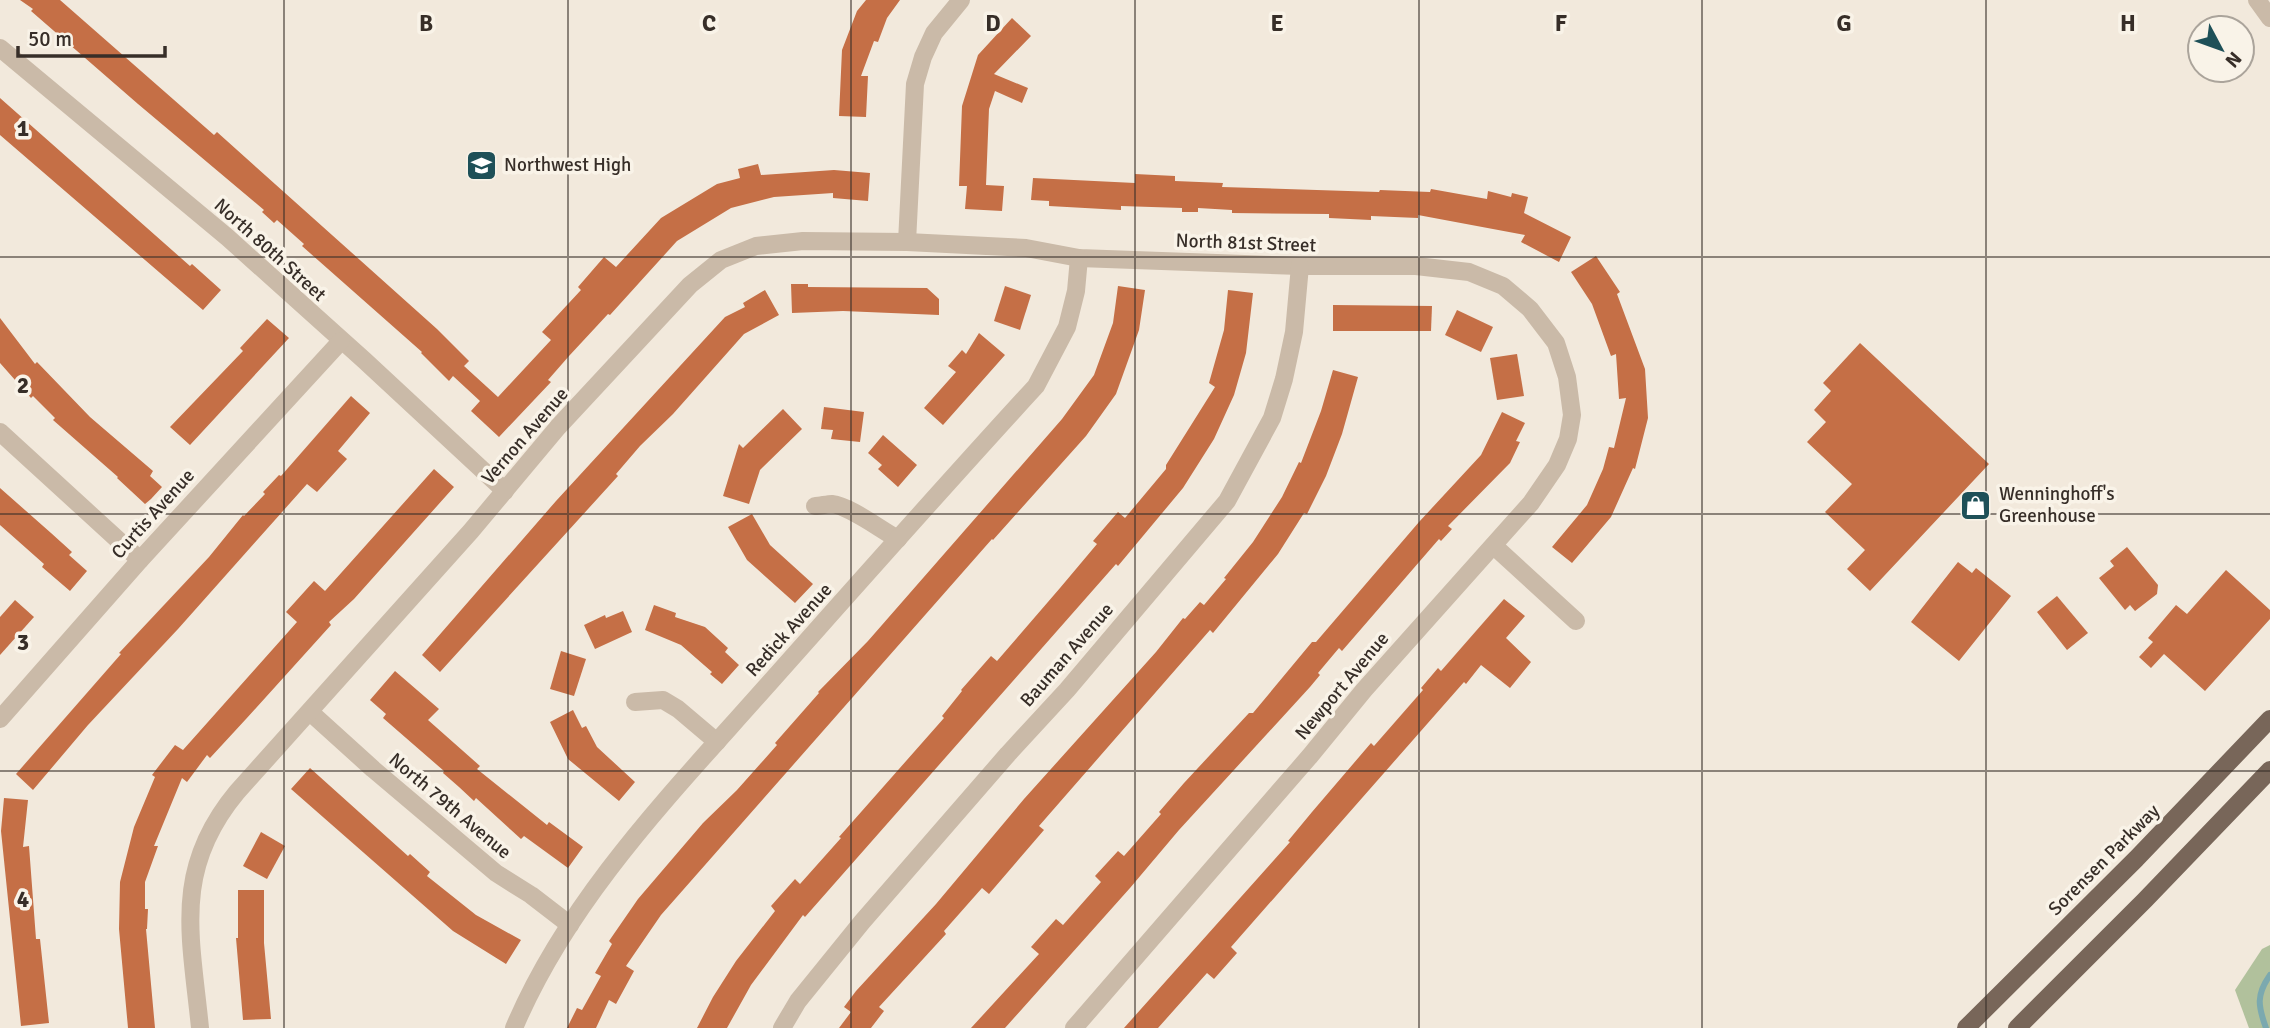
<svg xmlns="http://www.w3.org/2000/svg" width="2270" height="1028" font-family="Signika,sans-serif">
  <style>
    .green { fill: #b1c19c }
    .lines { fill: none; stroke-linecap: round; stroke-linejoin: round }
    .stream { stroke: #7ba9af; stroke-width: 6 }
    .building { fill: #c56f46 }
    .minor { stroke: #cabaa8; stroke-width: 18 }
    .major { stroke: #786659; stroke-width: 18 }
    .grid { fill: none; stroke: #372e28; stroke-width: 2; stroke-opacity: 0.55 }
    .labels { text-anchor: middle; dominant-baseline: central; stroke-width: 7; stroke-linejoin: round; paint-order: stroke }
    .poi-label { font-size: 19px; fill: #372e28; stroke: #f9f3e8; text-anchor: start }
    .street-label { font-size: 19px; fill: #372e28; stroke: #f9f3e8 }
    .grid-label { font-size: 23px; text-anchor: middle; font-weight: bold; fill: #372e28; stroke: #f9f3e8; stroke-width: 7; stroke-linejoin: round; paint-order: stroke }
  </style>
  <rect width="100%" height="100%" fill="#f2e9dc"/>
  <!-- green -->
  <path class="green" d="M2270,945V1028H2249L2235,990L2262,949Z"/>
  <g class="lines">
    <!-- stream -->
    <path class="stream" d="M2266,1028C2258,1006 2256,995 2270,975"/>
  </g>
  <!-- building -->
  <g class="building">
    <path d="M20,0H60L214,135L217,132L437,329L469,361L464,366L498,397L551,340L542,332L581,290L578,287L604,257L616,267L661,218L717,184L740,178L738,169L758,164L761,175L834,170L870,173L868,201L833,198V193L774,197L731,208L677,241L610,315L608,314L569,356L548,380L551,382L499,437L471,411L480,401L453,376L449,381L421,353L422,352L302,246L304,244L277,220L274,223L262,212L264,210L138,104L31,11L33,9Z"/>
    <path d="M866,0H900L887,18L878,42L874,41L861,76H868L866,117L839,116L842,50L857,11Z"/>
    <path d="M1012,18L1031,36L994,74L1028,88L1022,103L995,91L989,109L986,185L1004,186L1002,211L965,209L967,186H959L962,106L978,55Z"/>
    <path d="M0,98L190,266L192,264L221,290L203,310L0,135Z"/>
    <path d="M1135,174L1175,176V181L1223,183L1222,187L1379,192L1380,190L1430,192L1431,189L1487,199L1488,191L1511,197L1512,193L1528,197L1524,213L1571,237L1559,262L1521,242L1525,235L1418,215V218L1371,216V220L1329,218V214L1232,213V210L1198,208V212H1182V208L1121,206V210L1049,206V201L1031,200L1033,178L1135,183Z"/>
    <path d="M1596,256L1620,292L1617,294L1645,369L1648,418L1635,469L1633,468L1611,517L1572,563L1552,547L1587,505L1603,469L1609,447L1614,448L1626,398L1619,399L1616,354L1611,356L1592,304L1571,272Z"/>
    <path d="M791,284H808V287L927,288L939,299V315L843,311L792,313Z"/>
    <path d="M1005,286L1031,295L1020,330L994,321Z"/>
    <path d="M1118,286L1145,290L1139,330L1116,394L1086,436L993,540L992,539L661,915L626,966L634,971L616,1004L609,1000L596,1028H567L577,1008L582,1010L601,976L595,973L612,944L609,941L638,899L703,823L737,790L777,745L775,743L819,693L818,692L868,641L1062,419L1094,375L1113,323Z"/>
    <path d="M765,290L779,315L744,334L673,414L640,446L616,474L618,476L440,672L422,655L556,501L725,317L745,307L743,303Z"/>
    <path d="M1228,290L1253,293L1246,353L1234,395L1214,439L1183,488L1118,566L1116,564L805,917L803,915L751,985L727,1028H697L713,997L736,961L775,911L771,906L795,879L800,884L841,838L839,837L944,718L942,716L962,691L961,690L991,656L997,661L1060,588L1097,544L1093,541L1118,512L1125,518L1166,469V465L1215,387L1209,383L1224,330Z"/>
    <path d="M1333,305L1432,306L1431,331H1333Z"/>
    <path d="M1457,310L1493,327L1481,352L1445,335Z"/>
    <path d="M0,318L35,364L37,362L90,417L153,471L150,476L162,487L151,499L145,504L117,478L118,477L53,420L55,418L33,396L31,398L0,363Z"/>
    <path d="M267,319L289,338L190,445L170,427L243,351L240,348Z"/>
    <path d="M979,333L1005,355L943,425L924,408L956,372L948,366L962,350L966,354Z"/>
    <path d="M1860,343L1989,464L1870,591L1847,569L1865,550L1825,512L1852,484L1807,442L1826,422L1814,410L1831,391L1823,383Z"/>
    <path d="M1517,354L1524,396L1497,400L1490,358Z"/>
    <path d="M1333,370L1358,377L1342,434L1326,476L1307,514L1304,513L1278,554L1213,633L1210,630L1039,826L1044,830L989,894L982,888L944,931L946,934L879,1007L884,1011L871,1028H839L851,1012L844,1007L856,991L936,904L1024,799L1156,652L1183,618L1185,619L1200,602L1204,605L1226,579L1224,578L1253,542L1282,497L1299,462L1301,463L1321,411Z"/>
    <path d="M351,396L370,413L338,451L347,459L317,492L307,484L178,629L88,725L33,790L16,774L121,654L119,653L209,557L243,515L244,516L265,494L263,492L279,475L281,476Z"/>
    <path d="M824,407L864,412L860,442L831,439L833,430L821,429Z"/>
    <path d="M783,409L802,429L760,470L749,504L723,496L739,444L743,448Z"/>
    <path d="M1502,412L1525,423L1516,441L1520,442L1510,463L1448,526L1452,529L1441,541L1439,539L1342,651L1339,648L1318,673L1320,675L1310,687L1179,830L1130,888L1005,1028H971L1039,954L1031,947L1056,919L1063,925L1101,882L1095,876L1118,851L1124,856L1161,814L1159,812L1184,783L1249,713H1253L1312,642H1316L1419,522L1481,455Z"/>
    <path d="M883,435L917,465L898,487L878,469L882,465L868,453Z"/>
    <path d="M434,469L454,487L354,599L329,622L331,625L246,719L210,758L207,755L187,782L182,778L154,846H158L145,882V909H148L147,929H146L155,1028H128L119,929L120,882L134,827L155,777L152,775L175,745L183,750L297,622L286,612L314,581L325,591Z"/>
    <path d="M0,488L51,533L72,552L69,555L87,571L70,591L42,567L44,564L0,525Z"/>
    <path d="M752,514L770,545L813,584L795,603L747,560L728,527Z"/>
    <path d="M2127,547L2158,585L2157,594L2135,611L2130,605L2125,610L2099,578L2114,566L2110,561Z"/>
    <path d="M1958,562L1972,573L1976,568L2011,596L1959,661L1911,622Z"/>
    <path d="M2226,570L2270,610V619L2205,691L2164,654L2151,668L2139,657L2153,642L2148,638L2176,605L2187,614Z"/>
    <path d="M2057,596L2088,633L2067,650L2037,612Z"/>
    <path d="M1504,599L1525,616L1506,638L1531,662L1510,688L1481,665L1466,684L1464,682L1231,947L1237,953L1214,979L1207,973L1158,1028H1124L1290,842L1288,841L1312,812L1371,743L1374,746L1423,690L1421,688L1438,668L1441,671Z"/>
    <path d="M15,600L34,617L0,655V617Z"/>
    <path d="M654,605L676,613L675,617L705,627L728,648L725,652L739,665L722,684L710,674L712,672L681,645L645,630Z"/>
    <path d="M623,611L632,632L595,649L584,625L605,615L606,618Z"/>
    <path d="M561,651L586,659L574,696L550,689Z"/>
    <path d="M395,671L439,709L428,720L480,766L477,769L547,825L549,822L583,847L568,868L524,836L521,839L476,798L474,801L459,787L443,773L444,771L383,718L386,714L370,700Z"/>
    <path d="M573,710L582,728L586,726L597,747L635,782L619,801L568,759L550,722Z"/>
    <path d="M310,768L408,856L410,854L430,872L427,876L476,915L521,940L506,964L453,931L291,789Z"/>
    <path d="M4,798L28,800L23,847L29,846L36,939H40L49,1023L21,1026L1,831Z"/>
    <path d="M261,832L285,846L267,879L243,866Z"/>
    <path d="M238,890H264V943L271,1019L243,1020L236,938H238Z"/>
  </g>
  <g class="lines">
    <!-- minor -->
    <g class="minor">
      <path d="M2257,0L2270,18"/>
      <path d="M0,48L227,237L364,360L505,491"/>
      <path d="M907,242L915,84L923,57L934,33L961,0"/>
      <path d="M0,432L140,560"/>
      <path d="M815,506C820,506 827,504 832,504C850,506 881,530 898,539"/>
      <path d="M1494,546L1576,621"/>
      <path d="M635,702L663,700L678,709L717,742"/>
      <path d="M310,712L373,769L496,873L531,895L570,925"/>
      <path d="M0,719L140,560L341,341"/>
      <path d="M200,1028C191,936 172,870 237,792L471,531L558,427L690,285L721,260L756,246L803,241L907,242L1026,248L1079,258L1300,266H1416L1469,272L1503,286L1530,309L1556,343L1567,377L1572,415L1568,439L1557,465L1531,503L1364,690L1310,756L1074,1028"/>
      <path d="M514,1028C569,898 671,794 764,689C854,588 944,486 1036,386L1067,327L1076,291L1079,258"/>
      <path d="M782,1028L798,1001L862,922L1008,754L1067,690L1227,501L1272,418L1284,379L1294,332L1300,266"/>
    </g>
    <!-- major -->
    <g class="major">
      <path d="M1966,1028L2136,859L2270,719"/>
      <path d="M2017,1028L2145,900L2270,770"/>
    </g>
  </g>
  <!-- grid -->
  <path class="grid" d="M284,0V1028M568,0V1028M851,0V1028M1135,0V1028M1419,0V1028M1702,0V1028M1986,0V1028M0,257H2270M0,514H2270M0,771H2270"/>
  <!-- icons -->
  <defs>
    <symbol id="school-square" viewBox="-11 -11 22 22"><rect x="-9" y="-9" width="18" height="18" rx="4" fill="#1e5058" stroke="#f9f3e8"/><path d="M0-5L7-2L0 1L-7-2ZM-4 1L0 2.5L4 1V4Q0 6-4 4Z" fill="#fff"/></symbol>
    <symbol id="shop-square" viewBox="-11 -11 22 22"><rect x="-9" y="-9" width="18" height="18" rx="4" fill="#1e5058" stroke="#f9f3e8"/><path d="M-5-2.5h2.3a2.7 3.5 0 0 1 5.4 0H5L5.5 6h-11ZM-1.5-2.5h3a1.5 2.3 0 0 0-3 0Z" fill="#fff"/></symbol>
  </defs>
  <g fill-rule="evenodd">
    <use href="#school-square" x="464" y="148" width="35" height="35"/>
    <use href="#shop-square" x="1958" y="488" width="35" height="35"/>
  </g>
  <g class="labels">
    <!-- poi labels -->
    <g class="poi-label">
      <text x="504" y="165">Northwest High</text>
      <text x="1999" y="494">Wenninghoff's<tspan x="1999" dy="22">Greenhouse</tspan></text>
    </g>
    <!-- street labels -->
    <g class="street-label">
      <text transform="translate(1246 243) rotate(2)">North 81st Street</text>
      <text transform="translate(270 250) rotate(42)">North 80th Street</text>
      <text transform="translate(525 436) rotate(-49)">Vernon Avenue</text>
      <text transform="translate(153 514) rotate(-48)">Curtis Avenue</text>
      <text transform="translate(789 630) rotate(-48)">Redick Avenue</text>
      <text transform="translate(1067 655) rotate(-49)">Bauman Avenue</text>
      <text transform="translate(1342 686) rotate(-50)">Newport Avenue</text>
      <text transform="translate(450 806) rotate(40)">North 79th Avenue</text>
      <text transform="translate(2104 860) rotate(-45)">Sorensen Parkway</text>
    </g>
  </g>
  <g class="grid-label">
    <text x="426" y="31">B</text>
    <text x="709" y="31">C</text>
    <text x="993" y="31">D</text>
    <text x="1277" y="31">E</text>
    <text x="1561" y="31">F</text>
    <text x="1844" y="31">G</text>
    <text x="2128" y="31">H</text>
    <text x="23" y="136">1</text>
    <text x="23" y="393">2</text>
    <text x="23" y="650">3</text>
    <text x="23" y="907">4</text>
  </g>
  <!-- north arrow -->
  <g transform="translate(2221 49) rotate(131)"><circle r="33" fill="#f9f3e8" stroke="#aba49b" stroke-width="2"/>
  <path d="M0-5L12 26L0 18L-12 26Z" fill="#1e5058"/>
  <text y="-10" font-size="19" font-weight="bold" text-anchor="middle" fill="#372e28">N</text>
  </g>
  <!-- scale -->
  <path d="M18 46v10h147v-10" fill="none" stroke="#372e28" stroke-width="3.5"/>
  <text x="28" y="46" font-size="21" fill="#372e28" stroke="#f9f3e8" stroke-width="5" paint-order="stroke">50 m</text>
</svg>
